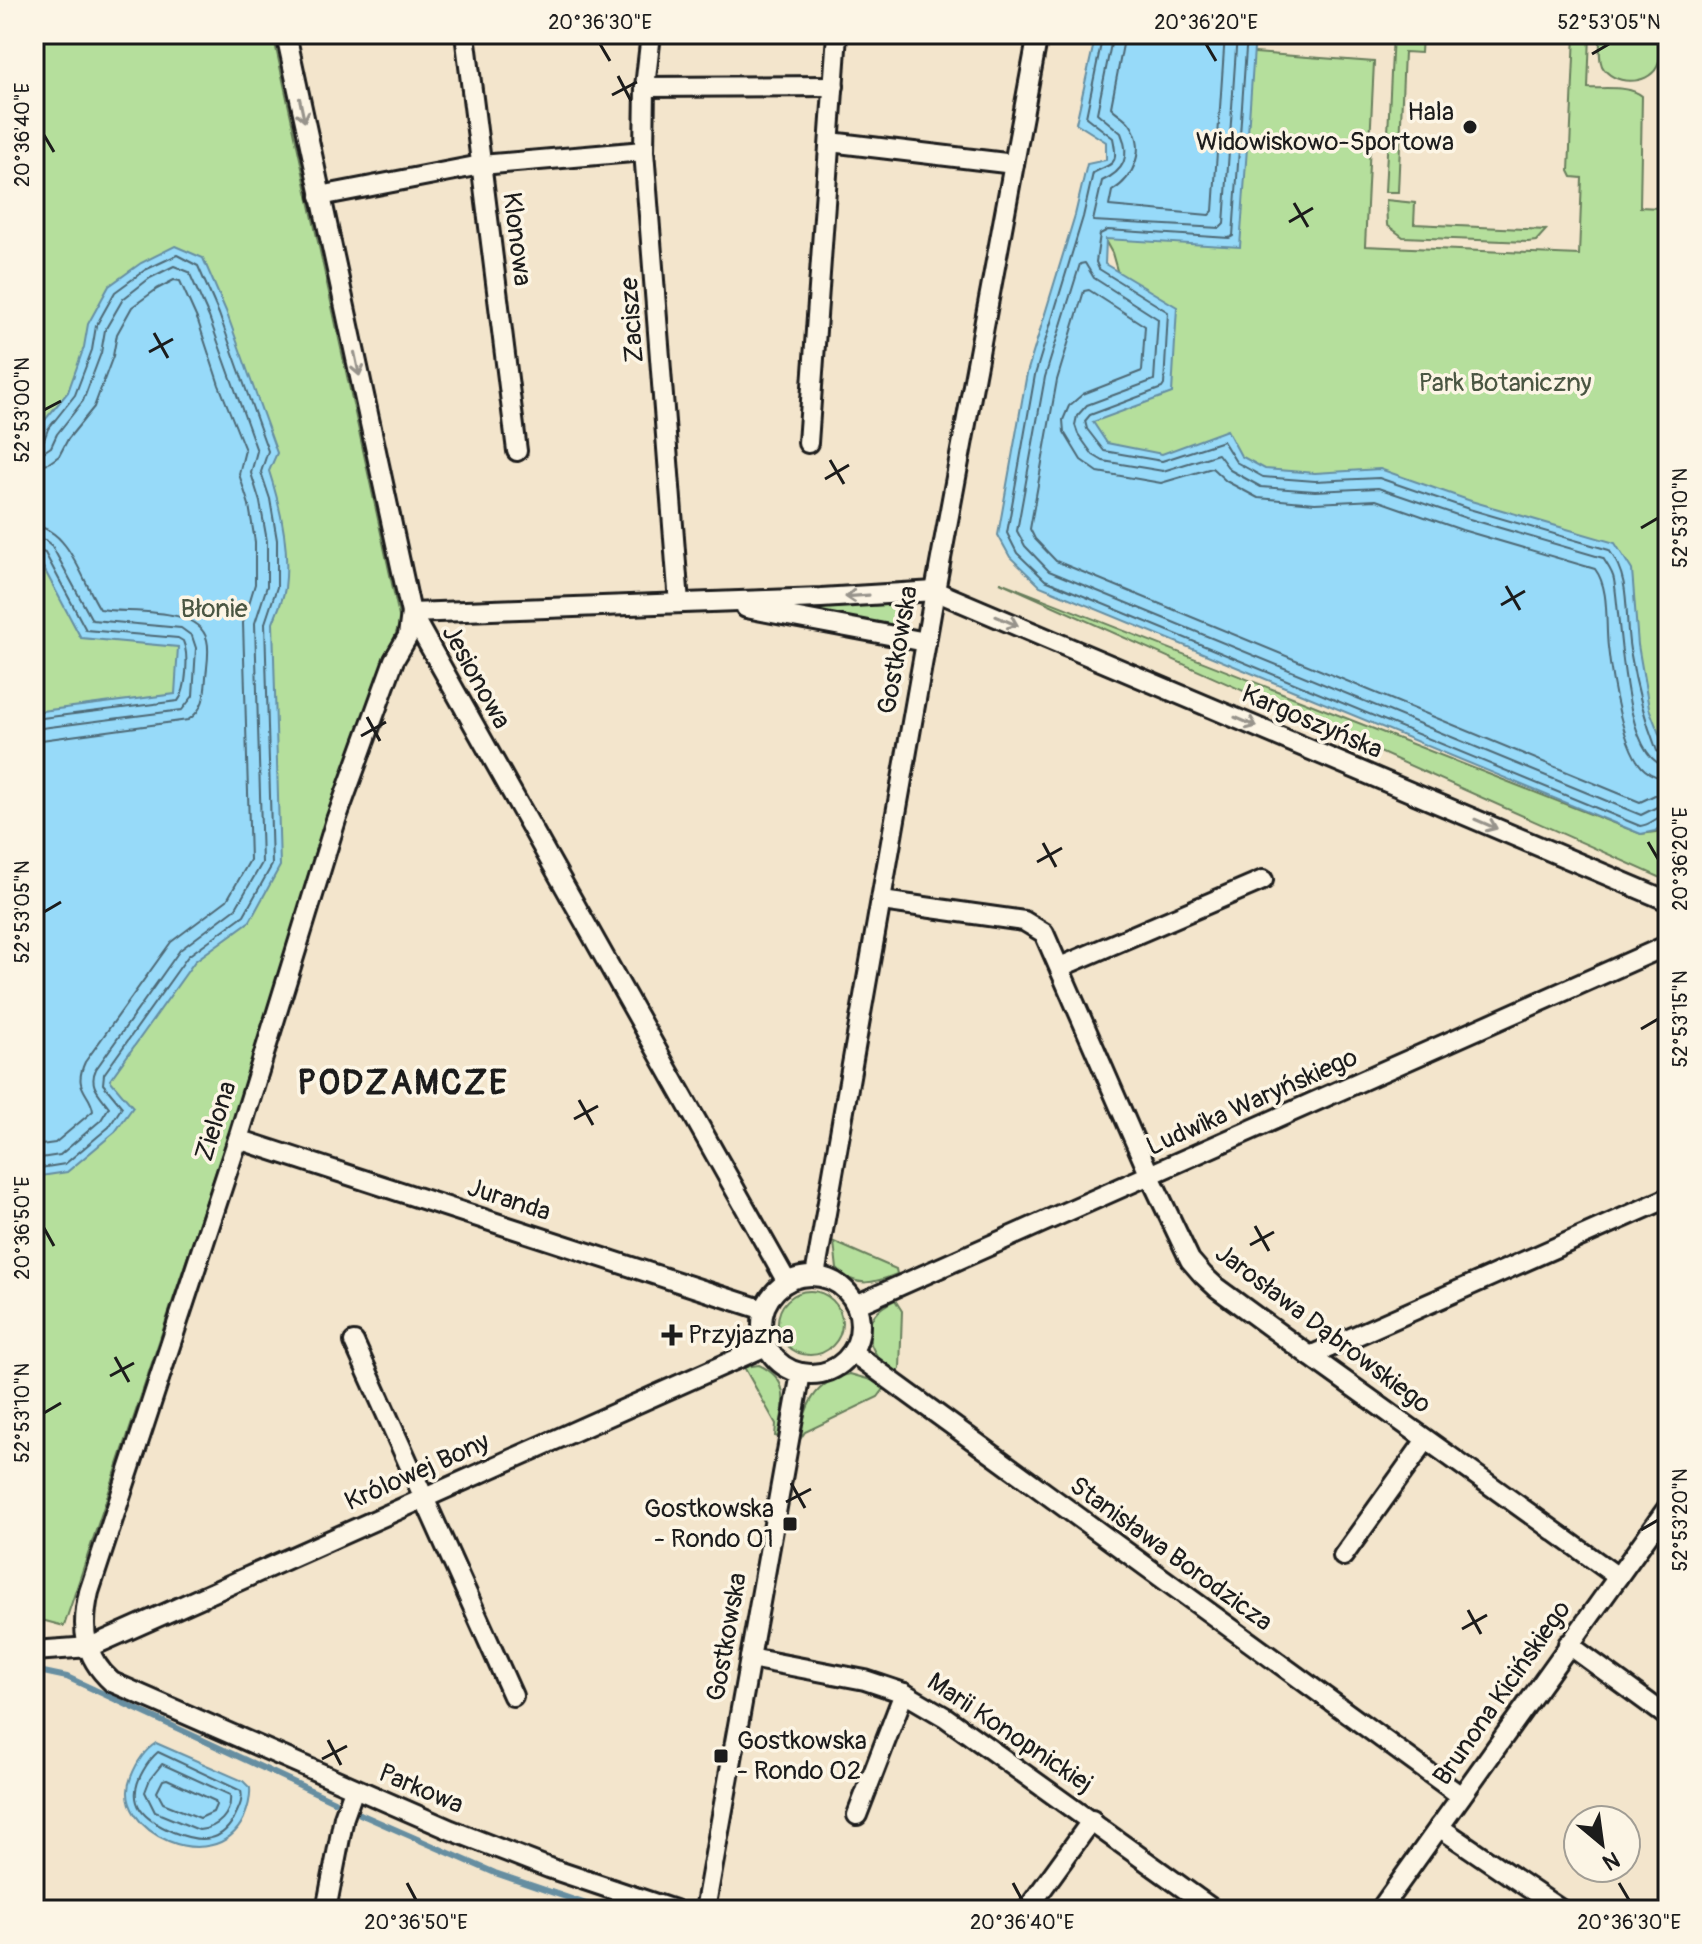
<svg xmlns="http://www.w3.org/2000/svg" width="1702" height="1944" font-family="Pangolin,sans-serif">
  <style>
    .green { fill: #b5df9c; stroke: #687e5c; stroke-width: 2 }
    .water { fill: #97daf9; stroke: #668ea1; stroke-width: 2 }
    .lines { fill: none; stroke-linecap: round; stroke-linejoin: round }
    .shore { stroke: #4d6874; stroke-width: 2 }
    .stream { stroke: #668ea1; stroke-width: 6 }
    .minor-casing { stroke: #1c1c1c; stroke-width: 24 }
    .minor { stroke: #fcf5e5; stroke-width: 18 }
    .oneway { stroke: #97938b }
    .ticks { fill: none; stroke: #1c1c1c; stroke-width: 3 }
    .poi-dot { fill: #1c1c1c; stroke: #fcf5e5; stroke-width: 3 }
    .labels { text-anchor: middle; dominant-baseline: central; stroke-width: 7; stroke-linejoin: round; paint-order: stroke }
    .poi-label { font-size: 26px; fill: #1c1c1c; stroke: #fcf5e5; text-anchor: end }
    .street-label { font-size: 26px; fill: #1c1c1c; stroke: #fcf5e5 }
    .park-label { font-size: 26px; fill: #4a5642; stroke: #fcf5e5 }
    .district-label { font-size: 34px; font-weight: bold; letter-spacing: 2px; fill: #1c1c1c; stroke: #fcf5e5 }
    .neatline { fill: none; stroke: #1c1c1c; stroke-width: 3 }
    .ticks-label { font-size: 20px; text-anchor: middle; fill: #1c1c1c }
  </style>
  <rect width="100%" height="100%" fill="#f3e5cc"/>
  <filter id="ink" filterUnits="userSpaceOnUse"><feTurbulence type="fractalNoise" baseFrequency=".0125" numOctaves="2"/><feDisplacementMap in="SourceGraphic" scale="16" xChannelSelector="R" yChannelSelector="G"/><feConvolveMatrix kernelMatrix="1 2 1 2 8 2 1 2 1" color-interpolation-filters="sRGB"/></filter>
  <g filter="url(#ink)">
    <!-- green -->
    <g class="green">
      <path d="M34,34H273L400,621L64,1626L34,1618Z"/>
      <path d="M1393,34H1422L1421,53L1404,52L1398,192H1385Z"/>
      <path d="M1575,34H1590L1588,88C1604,89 1630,85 1642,96L1640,207L1659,208L1660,215H1668V768L1167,466L1101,449L1087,419L1118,274L1112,253L1102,235L1229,51L1374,62L1365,246L1579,255L1582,178L1572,177L1569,171Z"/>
      <path d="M1601,34L1661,35C1660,45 1662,58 1657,67C1647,86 1612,85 1602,66C1598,56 1600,44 1601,34Z"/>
      <path d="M1386,200L1415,203L1414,224L1546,230L1536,241L1528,242L1403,237L1387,225Z"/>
      <path d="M1000,582L1641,834L1662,831L1668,816V881Z"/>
      <path d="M910,604L906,627L802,609V608Z"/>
      <path d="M834,1242L896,1269L897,1274C875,1283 856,1289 837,1269Z"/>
      <circle cx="810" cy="1323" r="32"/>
      <path d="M895,1300L902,1311L900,1369L894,1373C866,1351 855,1318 895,1300Z"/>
      <path d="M759,1365C793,1380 783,1407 778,1437L775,1436L776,1424L744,1367Z"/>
      <path d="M850,1374L871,1380L884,1389L878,1397L805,1432L799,1441C804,1407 814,1381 850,1374Z"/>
    </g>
    <!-- water -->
    <g class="water">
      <path d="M1096,34H1255L1240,247L1106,239L1105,264L1177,307L1172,393L1093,422L1107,443L1162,454L1227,430L1241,456L1265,469L1315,473L1380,469L1471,501L1615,543L1632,570L1638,645L1649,708L1668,757V820L1655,831L1641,834L1040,586L1010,557L998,535L1027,373L1075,215L1087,164L1106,160V142L1076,123Z"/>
      <path d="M175,246L203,258L226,311L277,453L269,471C281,508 290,549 285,588C283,600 277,612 273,623L280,866L250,921L195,961L110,1080L133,1107L115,1132L67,1172L34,1177V712L175,694L178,647L81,638L34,550V451L40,426L68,392L84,347L88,324L109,286L141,263Z"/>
      <path d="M156,1743L243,1781L250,1788C251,1799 248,1808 244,1818C215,1880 109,1831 131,1777C136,1764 145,1750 156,1743Z"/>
    </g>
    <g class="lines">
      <!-- shore -->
      <g class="shore">
        <path d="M1103,34L1086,117L1113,138C1119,167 1113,162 1093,173L1083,217L1035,375L1007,533L1017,553L1045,580L1640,826C1652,825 1657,815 1668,815"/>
        <path d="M1113,34L1097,113L1121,133C1131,157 1124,171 1102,181L1093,221L1220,228L1224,224L1237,34"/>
        <path d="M1125,34L1111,107C1116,113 1125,117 1130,124C1147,148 1134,178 1112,191L1109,206L1209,215L1213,211L1225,34"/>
        <path d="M1247,34L1233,236L1229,238L1108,230L1100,234L1096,262L1099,269L1168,312L1164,385L1162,388L1090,415L1085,421L1087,429L1104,451L1162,461L1223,441L1236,462L1263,477L1315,481L1379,478L1469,509L1609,550C1632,581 1624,614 1630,650C1636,686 1644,718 1657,751L1668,756"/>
        <path d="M34,443L44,440L48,429L75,395L92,350L96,326L115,292L145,270L177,255L198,266L219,314L268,451L261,472L270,499L277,540V587L265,623L272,865L244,915L188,956L104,1074L103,1084L122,1107L109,1127L65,1164L34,1169"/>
        <path d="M34,453H42L51,447L57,434L83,401L101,353L105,330L123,299L150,278L174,266L189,272L209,317L257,451L251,473L260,502L267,541V586L255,623L262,863L236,908L180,950L96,1069C88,1086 100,1094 109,1107L101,1120L60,1155L34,1159"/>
        <path d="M34,465L49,463L59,456L68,439L94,407L113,356L117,334L132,307L157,289L174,280L180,281L198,321L219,385L245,450L239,474L249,505L255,542V584L243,623L250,860L227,900L171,942L85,1062C72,1090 91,1092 93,1111L55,1143L34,1146"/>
        <path d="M34,526C69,528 83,583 100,609C129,614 198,605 207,640C210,651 207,665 206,677C205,695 204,710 188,720L34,741"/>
        <path d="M34,539L45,540L52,546L92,620L181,628L192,636L196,648L193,696L182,710L34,729"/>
        <path d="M34,549L45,553L86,630L178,638L183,641C189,654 187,690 178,701L34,719"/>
        <path d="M1668,766C1622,764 1621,615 1614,580C1613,572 1607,565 1603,558L1466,518L1378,488L1315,491L1261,487L1230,470L1218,454L1163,471L1103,461L1093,455L1078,434L1075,425L1077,416L1087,405L1154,380L1158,319L1094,278L1085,263L1080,264L1045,377L1017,531L1025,546L1049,571L1641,815L1659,806L1668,805"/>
        <path d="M1668,778C1659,778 1652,776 1645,770C1623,752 1611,676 1608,647C1605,622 1610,589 1595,569L1462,530L1376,500L1315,503L1258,498L1226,481L1212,468L1161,483L1098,472L1081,460L1064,432L1063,420L1069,406L1083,394L1142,371L1145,326L1089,290L1084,291L1057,380L1030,529L1035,539L1056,561L1640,802L1655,795L1668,793"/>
        <path d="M158,1752L241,1791C243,1799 240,1806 236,1814C223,1844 200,1843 173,1832C145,1820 124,1804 143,1771C147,1764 152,1757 158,1752Z"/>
        <path d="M162,1764L230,1795C232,1814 218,1828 199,1830L155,1812L145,1792L150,1779Z"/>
        <path d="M167,1779L215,1801L216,1805L213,1812L200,1818L163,1803L157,1792L163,1780Z"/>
      </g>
      <!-- stream -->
      <g class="stream">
        <path d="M34,1670L67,1677L334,1801"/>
        <path d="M360,1814L495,1873L604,1910"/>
      </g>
      <defs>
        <g id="minor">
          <path d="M286,34L411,613L787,1282"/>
          <path d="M465,34L517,451"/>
          <path d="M651,34L645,87L644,151L679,603"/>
          <path d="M645,87L834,86"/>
          <path d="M830,142L1014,164"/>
          <path d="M320,196L481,165L644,151"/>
          <path d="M808,443L837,34"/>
          <path d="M746,608L926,642"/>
          <path d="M411,613L408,636L394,660L336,820L238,1139L89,1592C81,1627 83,1656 112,1682L451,1830L549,1868L674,1910"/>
          <path d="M411,613L821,598L935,591L1668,901"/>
          <path d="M882,901L1024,921L1044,933L1150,1176L1190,1260L1203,1275L1217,1288L1310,1356L1618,1577"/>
          <path d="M1060,967L1263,880"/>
          <path d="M238,1139L764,1310"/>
          <path d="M815,1276L935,591L1038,34"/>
          <circle cx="811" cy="1325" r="49"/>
          <path d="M856,1305L1668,945"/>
          <path d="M354,1342L513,1696"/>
          <path d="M852,1352L1461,1796"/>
          <path d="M1310,1356L1668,1198"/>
          <path d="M1343,1556L1426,1440"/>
          <path d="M1568,1644L1668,1717"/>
          <path d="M34,1651L90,1647L766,1346"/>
          <path d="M750,1658L865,1680L904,1693L945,1717L1214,1910"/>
          <path d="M857,1815L904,1693"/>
          <path d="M1439,1827L1561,1910"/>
          <path d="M326,1910L344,1817L354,1789"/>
          <path d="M705,1910L801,1373"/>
          <path d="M1027,1910L1092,1820"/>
          <path d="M1380,1910L1668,1507"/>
        </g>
      </defs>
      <!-- minor casing -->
      <use href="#minor" class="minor-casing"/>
      <!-- minor -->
      <use href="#minor" class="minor"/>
    </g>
    <!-- one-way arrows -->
    <defs><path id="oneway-shaft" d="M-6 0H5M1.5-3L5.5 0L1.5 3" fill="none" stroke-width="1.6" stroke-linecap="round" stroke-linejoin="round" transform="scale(2)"/></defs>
    <g class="oneway">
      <use href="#oneway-shaft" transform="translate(302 110) rotate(78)"/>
      <use href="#oneway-shaft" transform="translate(357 364) rotate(78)"/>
      <use href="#oneway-shaft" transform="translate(857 596) rotate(176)"/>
      <use href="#oneway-shaft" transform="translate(1007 621) rotate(23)"/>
      <use href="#oneway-shaft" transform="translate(1246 722) rotate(23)"/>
      <use href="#oneway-shaft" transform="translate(1486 824) rotate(23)"/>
    </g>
  </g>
  <!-- ticks -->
  <path class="ticks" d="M600,44L610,61M1206,44L1216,61M1592,54L1609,44M618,76L631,101M612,95L637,82M44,135L54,152M1294,203L1308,227M1289,222L1313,208M154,333L168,358M149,352L173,339M44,410L61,401M830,460L844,484M825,479L849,465M1641,528L1658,518M1506,586L1520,610M1501,605L1525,591M367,717L380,741M361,736L386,722M1648,842L1658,859M1043,843L1056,867M1037,862L1062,848M44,912L61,902M1641,1029L1658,1019M579,1100L593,1125M574,1119L598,1106M1255,1226L1269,1251M44,1228L54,1246M1250,1245L1274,1232M115,1357L129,1382M110,1376L134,1363M44,1413L61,1403M791,1483L805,1508M786,1502L811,1489M1641,1530L1658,1520M1468,1610L1481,1634M1462,1629L1487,1615M328,1740L341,1765M322,1759L347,1746M407,1883L416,1900M1013,1883L1022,1900M1619,1883L1629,1900"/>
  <!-- markers -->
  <g class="poi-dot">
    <circle cx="1470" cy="127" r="8"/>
    <path d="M668 1323h8v8h8v8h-8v8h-8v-8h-8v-8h8z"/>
    <rect x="782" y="1516" width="16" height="16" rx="4"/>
    <rect x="713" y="1748" width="16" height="16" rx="4"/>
  </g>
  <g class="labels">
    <!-- poi labels -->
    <g class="poi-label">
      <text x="1454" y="112">Hala<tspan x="1454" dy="30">Widowiskowo-Sportowa</tspan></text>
      <text x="688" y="1335" text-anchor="start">Przyjazna</text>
      <text x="774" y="1509">Gostkowska<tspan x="774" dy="30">- Rondo 01</tspan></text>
      <text x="737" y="1741" text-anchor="start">Gostkowska<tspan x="737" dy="30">- Rondo 02</tspan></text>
    </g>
    <!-- street labels -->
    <g class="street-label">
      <text transform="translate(517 239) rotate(83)">Klonowa</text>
      <text transform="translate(632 320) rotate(-94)">Zacisze</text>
      <text transform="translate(898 650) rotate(-80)">Gostkowska</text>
      <text transform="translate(476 677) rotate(61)">Jesionowa</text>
      <text transform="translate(1312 722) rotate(23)">Kargoszyńska</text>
      <text transform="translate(1252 1102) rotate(-24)">Ludwika Waryńskiego</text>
      <text transform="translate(216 1121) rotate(-72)">Zielona</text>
      <text transform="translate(509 1200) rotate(18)">Juranda</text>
      <text transform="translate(1323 1329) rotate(37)">Jarosława Dąbrowskiego</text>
      <text transform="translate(417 1472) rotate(-24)">Królowej Bony</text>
      <text transform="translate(1171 1554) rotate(36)">Stanisława Borodzicza</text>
      <text transform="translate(727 1637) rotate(-80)">Gostkowska</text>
      <text transform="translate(1502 1693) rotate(-55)">Brunona Kicińskiego</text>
      <text transform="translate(1010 1733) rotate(34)">Marii Konopnickiej</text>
      <text transform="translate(421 1789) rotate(23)">Parkowa</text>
    </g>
    <!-- park labels -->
    <g class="park-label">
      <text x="1505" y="383">Park Botaniczny</text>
      <text x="214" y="609">Błonie</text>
    </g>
    <!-- district labels -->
    <g class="district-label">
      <text x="403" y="1083">PODZAMCZE</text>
    </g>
  </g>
  <!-- margin -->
  <rect width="1702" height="1944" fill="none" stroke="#fcf5e5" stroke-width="88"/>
  <!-- north arrow -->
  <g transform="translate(1602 1844) rotate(151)"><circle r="38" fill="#fcf5e5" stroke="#a29e95" stroke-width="2"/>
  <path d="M0-6L14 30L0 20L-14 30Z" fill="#1c1c1c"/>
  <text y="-12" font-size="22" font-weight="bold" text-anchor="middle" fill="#1c1c1c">N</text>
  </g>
  <rect x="44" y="44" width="1614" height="1856" class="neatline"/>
  <g class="ticks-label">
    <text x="600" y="29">20°36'30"E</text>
    <text x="1206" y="29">20°36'20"E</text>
    <text x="1609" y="29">52°53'05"N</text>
    <text transform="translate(22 135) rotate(-90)" y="7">20°36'40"E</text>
    <text transform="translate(22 410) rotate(-90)" y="7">52°53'00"N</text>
    <text transform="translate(1680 518) rotate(-90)" y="7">52°53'10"N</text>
    <text transform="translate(1680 859) rotate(-90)" y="7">20°36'20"E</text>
    <text transform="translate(22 912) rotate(-90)" y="7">52°53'05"N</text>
    <text transform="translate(1680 1019) rotate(-90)" y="7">52°53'15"N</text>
    <text transform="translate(22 1228) rotate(-90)" y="7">20°36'50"E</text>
    <text transform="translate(22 1413) rotate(-90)" y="7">52°53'10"N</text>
    <text transform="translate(1680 1520) rotate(-90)" y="7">52°53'20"N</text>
    <text x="416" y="1929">20°36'50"E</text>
    <text x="1022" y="1929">20°36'40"E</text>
    <text x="1629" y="1929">20°36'30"E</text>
  </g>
</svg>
